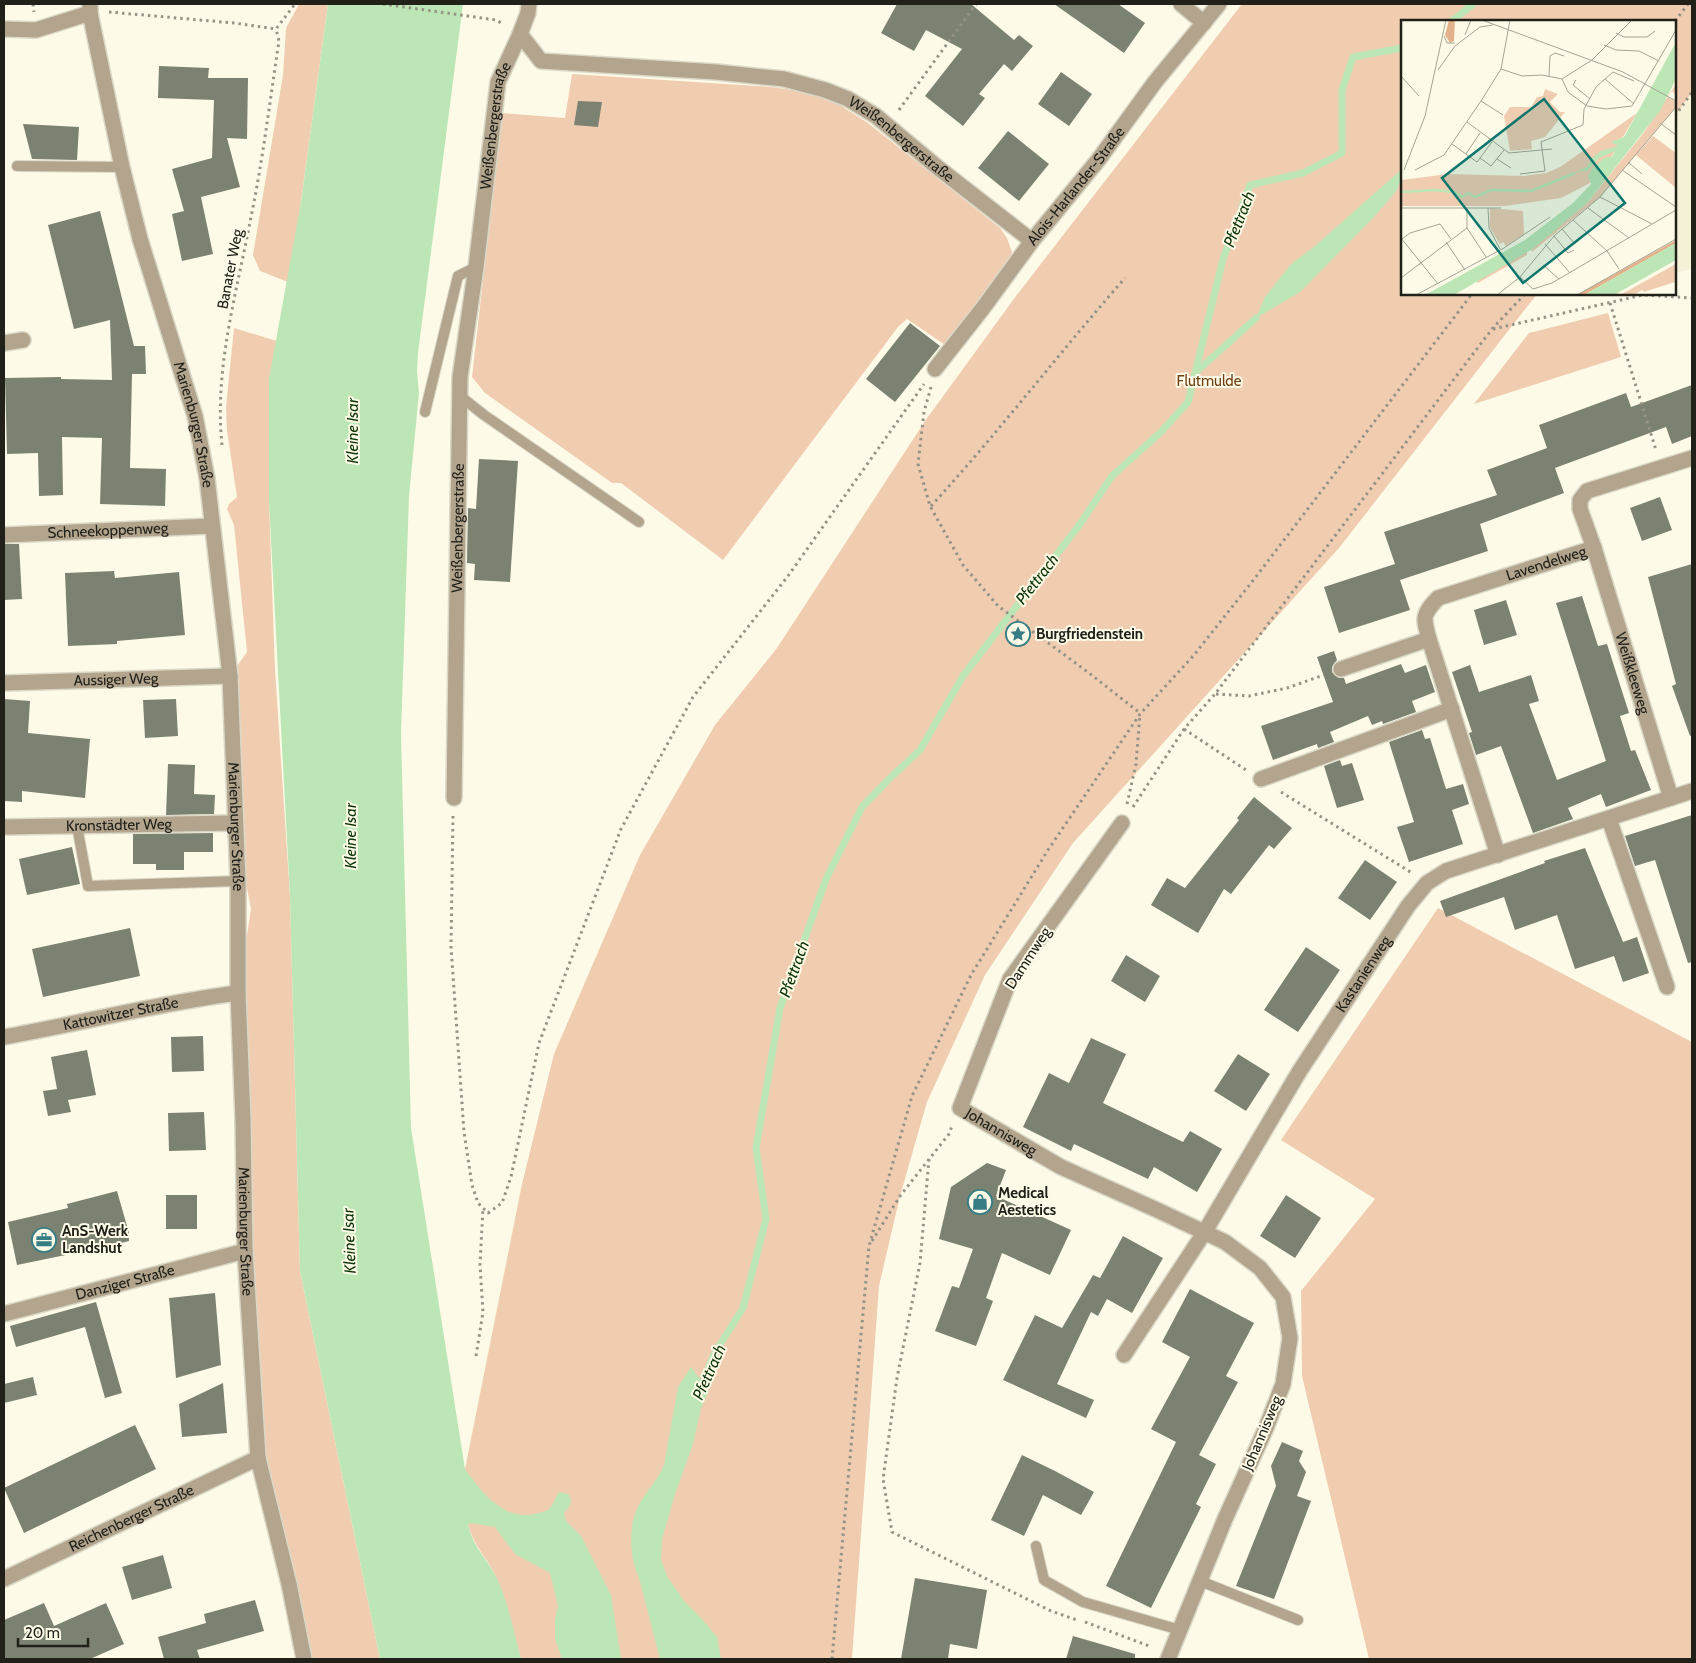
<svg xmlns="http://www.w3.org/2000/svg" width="1696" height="1663" font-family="Cabin,sans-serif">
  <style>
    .built { fill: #f5f2d7 }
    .green { fill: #f0cdb1 }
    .water { fill: #bce6b5 }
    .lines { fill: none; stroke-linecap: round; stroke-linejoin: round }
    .stream { stroke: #bce6b5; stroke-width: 7 }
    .building { fill: #7c8271 }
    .lane-casing { stroke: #dad8c7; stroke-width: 12 }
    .street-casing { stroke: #dad8c7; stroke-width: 18 }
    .path { stroke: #959386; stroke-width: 3; stroke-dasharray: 2.5 4; stroke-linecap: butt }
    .lane { stroke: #b2a48d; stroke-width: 10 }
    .street { stroke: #b2a48d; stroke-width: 15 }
    .labels { text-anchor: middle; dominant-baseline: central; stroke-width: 4; stroke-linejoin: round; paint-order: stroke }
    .street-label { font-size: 15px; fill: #212019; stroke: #fdfbe8 }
    .park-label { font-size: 15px; fill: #6d3f10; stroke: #fdfbe8 }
    .poi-label { font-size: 15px; font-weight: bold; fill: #212019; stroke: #fdfbe8; text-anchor: start }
    .water-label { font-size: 16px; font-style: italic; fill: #0c3505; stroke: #fdfbe8 }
    .inset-river { fill: none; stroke: #bce6b5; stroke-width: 2.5 }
    .inset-road { fill: none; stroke: #a5a395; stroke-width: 1 }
    .view { fill: #0f766e; fill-opacity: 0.15; stroke: #0f766e; stroke-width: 2.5 }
    .inset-edge { fill: none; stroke: #212019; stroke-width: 2.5 }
  </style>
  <rect width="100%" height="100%" fill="#fdfbe8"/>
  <!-- built -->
  <path class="built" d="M1692,92V269L1675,273V117Z"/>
  <!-- green -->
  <g class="green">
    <path d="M299,4H328L301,202L288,282L260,271L253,255L283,75L286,28Z"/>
    <path d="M1242,4H1692V92L1675,116V21H1402V294H1537L1339,548L1073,843L985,975L927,1102L900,1196L879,1286L852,1659H521C513,1632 507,1603 496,1577C488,1559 473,1545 468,1525L465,1469L522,1184L554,1054L640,855L715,725L777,648L925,421L1016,296Z"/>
    <path d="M572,74L771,87L814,93L838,104L868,123L1000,228L1007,238L1012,252L1009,259L945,345L907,319L898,327L723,560L621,483H612L485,393L472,377L502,113L565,118Z"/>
    <path d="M1608,313L1621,357L1474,404L1529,333Z"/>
    <path d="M234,328L277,341L269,379V502L275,670L290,896L300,1271L380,1659H304L258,1458L238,993L251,909L234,823L230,676L247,652L234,525L227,509L229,504L237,497L227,431L226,407Z"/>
    <path d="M1438,908L1692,1042V1659H1369L1302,1376L1301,1291L1375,1199L1281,1140Z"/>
  </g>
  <!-- water -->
  <g class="water">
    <path d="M328,4H463L418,353L417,371L419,393L409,496L401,734L411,1128L465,1469C481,1491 503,1521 534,1514C539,1513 545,1512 549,1509C553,1505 556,1497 559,1492L568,1494L571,1499L570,1505L564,1513L566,1521L581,1536L611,1595L621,1659H562L555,1639V1619L558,1606L550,1573L515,1554L495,1527L471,1523L468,1525C472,1544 485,1557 494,1573C507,1596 514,1633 521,1659H380L300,1271L290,896L269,502V379L301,202Z"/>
    <path d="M1402,169V175L1397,190L1374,217L1300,292L1256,318L1265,297L1291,264L1315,246Z"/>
    <path d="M691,1367L709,1391L701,1408L693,1444L675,1494L662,1539L661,1560L668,1578L685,1602L702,1619L717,1637L721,1659H660C654,1636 648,1612 642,1589C640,1580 636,1572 634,1564C630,1548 630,1526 636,1511C643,1494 657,1482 664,1465L678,1387Z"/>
  </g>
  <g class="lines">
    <!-- stream -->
    <g class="stream">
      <path d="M1452,21L1473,4"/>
      <path d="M1195,373L1256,318"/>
      <path d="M700,1389L714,1354L743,1308L766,1219L756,1148L780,1008L826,879L862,807L889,779L920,750L963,676L1080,524L1112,476L1161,432L1188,402L1223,259L1250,185L1303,173L1342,153V90L1353,57L1402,48"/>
    </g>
  </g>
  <!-- building -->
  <g class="building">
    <path d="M897,4H971L1014,40L1019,35L1033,46L1012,71L1004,64L979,94L985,98L963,126L925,96L962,49L926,30L914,51L881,33Z"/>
    <path d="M1054,4H1118L1145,23L1124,53Z"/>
    <path d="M159,66L209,68L208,78H248L247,139L227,138L240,187L201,197L213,254L182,261L172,214L184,211L172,169L212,158L214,100L158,98Z"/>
    <path d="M1061,72L1092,94L1069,126L1038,104Z"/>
    <path d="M578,101L602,102L598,127L574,125Z"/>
    <path d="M23,124L79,127L77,160L32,159Z"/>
    <path d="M1008,131L1049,164L1019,201L978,168Z"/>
    <path d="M100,211L134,346H145L146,374H132L130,468L166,469L165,506L100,504L102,438L62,437L63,495L39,496L38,453L7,454L5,378L61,377V379L112,380L110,320L74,329L48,225Z"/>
    <path d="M910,323L940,346L895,402L866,379Z"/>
    <path d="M1692,385V436L1672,444L1666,427L1555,468L1564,493L1480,524L1488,551L1400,580L1410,610L1339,633L1324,587L1395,564L1384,532L1497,495L1487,470L1547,448L1539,425L1626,393L1631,407Z"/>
    <path d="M479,459L518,461L510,582L474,580L475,564L467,563L468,508L476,509Z"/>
    <path d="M1660,497L1672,530L1642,541L1630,508Z"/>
    <path d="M4,544H19L22,599L4,600Z"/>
    <path d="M1692,564V735L1690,736L1672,686L1676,684L1648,577Z"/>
    <path d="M114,571L115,578L179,572L185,635L117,641V644L68,646L65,573Z"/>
    <path d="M1582,596L1598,646L1607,644L1629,713L1620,716L1631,751L1635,750L1651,790L1606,807L1601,794L1568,808L1573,819L1533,833L1501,746L1476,755L1469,733L1472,732L1452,672L1470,665L1479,692L1531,675L1539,701L1529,704L1557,780L1606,761L1556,603Z"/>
    <path d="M1506,600L1517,635L1484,645L1474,610Z"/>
    <path d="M1334,651L1337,660L1332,667V672L1339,678H1344L1346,684L1401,664L1405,673L1426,665L1435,692L1412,701L1416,712L1383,724L1382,721L1372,725L1368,716L1330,732L1334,742L1318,748L1317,744L1273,760L1261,726L1333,702L1317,657Z"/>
    <path d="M4,699L30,701L28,733L90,739L85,798L22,791V802L4,801Z"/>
    <path d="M176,699L178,736L145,738L143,700Z"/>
    <path d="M1422,730L1425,739L1430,738L1446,789L1463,784L1469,804L1452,810L1463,844L1409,862L1397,827L1414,822L1389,742Z"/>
    <path d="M1340,760L1342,766L1352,763L1364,800L1337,808L1324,766Z"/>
    <path d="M168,764L195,765L194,794L215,795L214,814L166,815Z"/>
    <path d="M1254,797L1292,828L1274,849L1269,845L1231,894L1224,889L1198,933L1151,905L1167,878L1185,888L1239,820L1237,818Z"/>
    <path d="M1692,815V962L1688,963L1655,860L1635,866L1625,836Z"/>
    <path d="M213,833V852H184V870H156V864H133V834Z"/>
    <path d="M72,847L80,884L27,895L19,859Z"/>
    <path d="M1585,848L1623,942L1637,937L1649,973L1623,982L1614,956L1575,969L1557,915L1515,930L1504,897L1446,917L1440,901L1545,863L1544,861Z"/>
    <path d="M1365,860L1397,882L1370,920L1338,898Z"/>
    <path d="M130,928L140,976L43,997L32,949Z"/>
    <path d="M1306,947L1340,970L1298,1032L1264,1010Z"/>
    <path d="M1126,955L1160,976L1145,1002L1111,981Z"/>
    <path d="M203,1036L204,1071L172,1072L171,1037Z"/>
    <path d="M1091,1038L1126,1054L1103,1103L1183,1142L1190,1131L1222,1149L1197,1192L1154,1167L1148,1179L1074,1144L1071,1151L1023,1127L1049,1073L1069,1083Z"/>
    <path d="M87,1050L96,1095L68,1100L71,1112L48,1116L43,1091L57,1089L51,1057Z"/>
    <path d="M1238,1054L1270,1074L1246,1111L1214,1091Z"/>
    <path d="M204,1112L206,1150L169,1151L168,1113Z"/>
    <path d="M987,1163L1006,1170L996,1196L1071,1230L1050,1275L1002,1253L986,1298L993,1301L976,1346L935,1331L952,1286L959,1288L973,1249L939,1239L951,1187Z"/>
    <path d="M117,1191L129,1233V1241L80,1254V1252L17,1265L8,1222L68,1208L67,1204Z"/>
    <rect x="166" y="1195" width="31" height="34"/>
    <path d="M1286,1195L1321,1218L1295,1258L1260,1236Z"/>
    <path d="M1123,1236L1163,1258L1132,1313L1107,1299L1098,1316L1091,1312L1057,1384L1094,1400L1086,1418L1003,1380L1035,1315L1062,1328L1093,1275L1100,1278Z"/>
    <path d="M1190,1289L1254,1323L1226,1376L1238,1382L1199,1455L1216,1464L1196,1504L1201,1507L1151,1608L1106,1586L1176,1442L1151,1429L1190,1357L1162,1342Z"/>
    <path d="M215,1293L221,1365L176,1378L169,1298Z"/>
    <path d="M96,1302L122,1393L105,1398L85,1327L16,1347L10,1326Z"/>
    <path d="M33,1377L37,1395L4,1403V1384Z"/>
    <path d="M223,1383L227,1433L182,1437L179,1404Z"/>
    <path d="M135,1425L156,1469L24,1533L4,1488Z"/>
    <path d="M1282,1442L1303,1451L1299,1461L1306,1472L1297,1496L1311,1501L1274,1599L1236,1586L1276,1486L1271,1466Z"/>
    <path d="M1022,1455L1055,1471L1094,1492L1081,1515L1043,1495L1024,1536L991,1520Z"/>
    <path d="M163,1555L172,1588L132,1600L122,1567Z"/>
    <path d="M915,1578L987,1590L977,1649L950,1644L948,1659H901Z"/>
    <path d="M255,1600L264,1631L197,1650L200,1659H164L158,1637L206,1623L204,1614Z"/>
    <path d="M44,1603L54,1626L106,1603L124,1644L90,1659H4V1620Z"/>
    <path d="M1073,1636L1135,1654V1659H1066Z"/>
  </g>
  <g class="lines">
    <defs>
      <g id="lane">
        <path d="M17,166L122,167"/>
        <path d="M460,396L484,415L639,522"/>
        <path d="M425,412L458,276L476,267"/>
        <path d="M77,826L88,886L238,881"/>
        <path d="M1036,1546L1044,1580L1083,1602L1180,1630"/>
        <path d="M1200,1581L1298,1620"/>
      </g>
      <g id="street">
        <path id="s1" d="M90,4V13L122,167L140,239L195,416L207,478L230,676L238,881V993L243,1120L245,1251L258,1458L289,1584L304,1659"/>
        <path d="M1181,4L1204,23"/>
        <path d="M4,29L36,30L90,13"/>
        <path id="s2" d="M520,34L541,61L716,72L784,79L825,90L848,99L876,116L937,167L1032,241"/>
        <path d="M4,343L23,340"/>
        <path id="s3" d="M935,369L983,308L1032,241L1099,159L1155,82L1219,4"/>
        <path id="s4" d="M4,535L212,526"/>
        <path id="s5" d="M1594,548L1671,798"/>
        <path d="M1341,669L1429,639"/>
        <path id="s6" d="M4,683L230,676"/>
        <path d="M1261,779L1452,709"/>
        <path id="s7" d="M454,798L460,377L476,267L498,82L520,34L528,13L529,4"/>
        <path d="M1609,819L1667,987"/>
        <path id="s8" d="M1122,823L1010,979L960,1108L1061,1167L1155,1209L1225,1242L1260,1268L1283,1297L1290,1338L1283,1384L1266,1428L1225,1519L1168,1659"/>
        <path id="s9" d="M4,827L234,823"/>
        <path id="s10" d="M1498,855L1429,639C1423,617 1422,615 1438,598L1594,548L1580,509V500L1587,491L1692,458"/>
        <path id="s11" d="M4,1037C82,1023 159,1003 238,993"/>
        <path id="s12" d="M4,1314L245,1251"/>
        <path id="s13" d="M1124,1355L1204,1233L1299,1072L1408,906L1427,883L1446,871L1692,791"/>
        <path id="s14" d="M4,1579L258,1458"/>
      </g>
    </defs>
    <!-- lane casing -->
    <use href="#lane" class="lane-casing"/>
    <!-- street casing -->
    <use href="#street" class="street-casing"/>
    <!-- path -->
    <g class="path">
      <path d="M33,4L34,12"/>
      <path d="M383,4L496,20L503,24"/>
      <path d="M109,12L234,23L276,29L295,4"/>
      <path d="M1675,21L1688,4"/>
      <path d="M899,110L976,4"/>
      <path d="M1675,116L1692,92"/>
      <path d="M1610,303L1656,450"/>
      <path d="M1493,329L1643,295L1692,298"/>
      <path d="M931,387L924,412L918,464L930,506L963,565L998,606L1089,673L1140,713"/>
      <path d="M222,445C214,368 237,292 251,217C263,159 270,100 279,41L276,29"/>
      <path d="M931,506C998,433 1059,353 1125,278"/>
      <path d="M1216,694L1249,696L1287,688L1324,675"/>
      <path d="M1184,729L1246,770"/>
      <path d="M1281,792L1412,873"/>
      <path d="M1127,804L1136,764L1140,714"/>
      <path d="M1133,807L1184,729L1215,694L1492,329L1525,294"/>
      <path d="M453,816L451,947L464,1132L472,1185L478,1203L488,1213L502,1203L511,1177L539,1043L621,829L693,697L788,576L924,384"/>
      <path d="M929,1159L920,1263L897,1378L883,1479L892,1532L1051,1611L1077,1620"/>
      <path d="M872,1241L900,1196L949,1134L952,1126"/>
      <path d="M476,1356L483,1312L480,1265L483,1208"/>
      <path d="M1085,1622L1152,1647"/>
      <path d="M832,1659L869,1246L912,1096L971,975L1048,850L1140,714L1194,655L1255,578L1472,294"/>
    </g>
    <!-- lane -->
    <use href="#lane" class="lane"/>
    <!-- street -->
    <use href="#street" class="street"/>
  </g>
  <!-- icons -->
  <defs>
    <symbol id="sight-ring" viewBox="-11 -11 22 22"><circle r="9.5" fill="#fdfbe8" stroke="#367e83" stroke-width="1.5"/><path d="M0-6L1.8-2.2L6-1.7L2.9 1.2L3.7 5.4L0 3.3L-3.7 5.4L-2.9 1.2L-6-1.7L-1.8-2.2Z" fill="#367e83"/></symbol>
    <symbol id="shop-ring" viewBox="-11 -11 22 22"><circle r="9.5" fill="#fdfbe8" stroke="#367e83" stroke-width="1.5"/><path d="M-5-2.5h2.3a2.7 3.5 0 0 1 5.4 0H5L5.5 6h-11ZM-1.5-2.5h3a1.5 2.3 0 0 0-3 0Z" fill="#367e83"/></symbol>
    <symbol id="office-ring" viewBox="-11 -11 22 22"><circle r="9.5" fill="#fdfbe8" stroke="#367e83" stroke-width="1.5"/><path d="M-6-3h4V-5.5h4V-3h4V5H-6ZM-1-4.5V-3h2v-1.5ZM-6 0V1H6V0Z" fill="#367e83"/></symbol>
  </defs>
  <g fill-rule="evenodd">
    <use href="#sight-ring" x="1004" y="620" width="28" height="28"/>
    <use href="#shop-ring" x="966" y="1188" width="28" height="28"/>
    <use href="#office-ring" x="30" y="1226" width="28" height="28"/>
  </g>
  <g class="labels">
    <!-- street labels -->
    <g class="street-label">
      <text stroke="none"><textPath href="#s7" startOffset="675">Weißenbergerstraße</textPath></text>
      <text stroke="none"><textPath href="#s2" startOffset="412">Weißenbergerstraße</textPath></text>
      <text stroke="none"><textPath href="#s3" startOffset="231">Alois-Harlander-Straße</textPath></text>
      <text transform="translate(230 269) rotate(-79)">Banater Weg</text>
      <text stroke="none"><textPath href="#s1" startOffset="434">Marienburger Straße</textPath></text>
      <text stroke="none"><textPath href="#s7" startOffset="270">Weißenbergerstraße</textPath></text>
      <text stroke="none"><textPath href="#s4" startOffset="104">Schneekoppenweg</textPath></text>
      <text stroke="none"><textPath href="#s10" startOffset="386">Lavendelweg</textPath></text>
      <text stroke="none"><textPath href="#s5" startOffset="131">Weißkleeweg</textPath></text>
      <text stroke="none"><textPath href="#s6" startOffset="112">Aussiger Weg</textPath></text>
      <text stroke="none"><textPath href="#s9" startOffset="115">Kronstädter Weg</textPath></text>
      <text stroke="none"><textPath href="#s1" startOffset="839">Marienburger Straße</textPath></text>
      <text transform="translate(1028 958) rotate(-57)">Dammweg</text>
      <text stroke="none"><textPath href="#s13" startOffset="450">Kastanienweg</textPath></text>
      <text stroke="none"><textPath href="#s11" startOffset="119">Kattowitzer Straße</textPath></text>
      <text stroke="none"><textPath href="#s8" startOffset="378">Johannisweg</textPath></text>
      <text stroke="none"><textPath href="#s1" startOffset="1244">Marienburger Straße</textPath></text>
      <text stroke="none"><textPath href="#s12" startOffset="125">Danziger Straße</textPath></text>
      <text transform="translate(1262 1433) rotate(-67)">Johannisweg</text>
      <text stroke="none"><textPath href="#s14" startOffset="141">Reichenberger Straße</textPath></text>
    </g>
    <!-- park labels -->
    <g class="park-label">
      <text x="1209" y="381">Flutmulde</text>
    </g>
    <!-- poi labels -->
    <g class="poi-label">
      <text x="1036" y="634">Burgfriedenstein</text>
      <text x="998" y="1193">Medical<tspan x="998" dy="17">Aestetics</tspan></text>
      <text x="62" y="1231">AnS-Werk<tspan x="62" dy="17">Landshut</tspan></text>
    </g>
    <!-- water labels -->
    <g class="water-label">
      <text transform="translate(1239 219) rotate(-68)">Pfettrach</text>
      <text transform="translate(352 431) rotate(-90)">Kleine Isar</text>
      <text transform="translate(1037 579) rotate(-52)">Pfettrach</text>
      <text transform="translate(350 836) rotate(-90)">Kleine Isar</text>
      <text transform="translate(794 969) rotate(-70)">Pfettrach</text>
      <text transform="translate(349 1241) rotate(-92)">Kleine Isar</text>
      <text transform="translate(709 1372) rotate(-66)">Pfettrach</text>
    </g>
  </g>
  <!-- overview -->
  <g transform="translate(1401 20)">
    <rect width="275" height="275" fill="#fdfbe8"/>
    <path d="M275,64V75L271,71L267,77L275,82V87L199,177L131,232L130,229L186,183L244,111ZM144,69L157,74L149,82L159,92H164L144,117L130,121L131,129L109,131L103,96L109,87H130L136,77L142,76ZM236,93L222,117L211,122L218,126L193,161L160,178L104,186H0V160L47,154L123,156L145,153L159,147ZM252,116L275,133V168L235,135ZM89,188L122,191L123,214L105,226L102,222L99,224L89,208ZM126,231V235L77,263L75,261ZM275,244L274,262L243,272L241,270L233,275H219Z" fill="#f0cdb1"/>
    <path d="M48,0H54L53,21L49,23L44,15ZM275,220V223L183,275H176Z" fill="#e4b28a"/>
    <path d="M275,22V59L259,91L186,183L133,228L53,275H24L124,220L172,183L190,164L187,156L191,149L203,138L211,137L214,131L198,138L186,151L174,152L186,147L190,139L200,131L217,126L210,122L223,117ZM275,223V240L213,275H183Z" fill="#bce6b5"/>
    <path class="inset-river" d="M0,172L34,170L53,172L61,177L67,173L74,177L90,170L130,171L174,153"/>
    <path class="inset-road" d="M81,0L222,52L275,81M215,13L223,17H246L254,11M64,15L70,0M43,16L46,23H54M203,25L215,30L238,31L258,41M100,49L121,56L141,55L161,59L167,72L186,86L205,89L231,86L275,10M37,50L54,26L79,7L92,5M0,56L18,76M148,56L149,36L154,33L163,36M161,59L191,40L231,0M175,60L172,65L189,79M233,61L212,52L204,59L233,84M80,81L102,95M66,102L108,133L151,129M259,103L275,115M51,124L76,142L79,138L90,146L103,130M65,134L79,113M79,138L91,122M96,139L110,148M227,142L241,154M3,150L24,96L45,0M14,150L43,135L80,81L100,49L109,0M221,150L275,187M119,154L144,151L140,122L182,105L183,89L195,67L204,59M199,177L251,204M0,188H100M66,188V208L85,237M87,188L88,208L99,229M187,188L228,218M172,200L206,231L218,249M161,209L174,224M153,216L167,233L173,230M0,218L37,264M1,219L9,213L39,204L50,219M45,222L64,250M144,224L169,253M142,245L158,259M119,257L132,269L151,263L275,190M0,258L66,208M15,275L103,228L149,197M96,275L119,257L153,216L199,177L275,87M176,275L275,219"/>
    <path class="view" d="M143,79L224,183L122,263L41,158Z"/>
    <rect width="275" height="275" class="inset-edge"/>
  </g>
  <!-- border -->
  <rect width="1696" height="1663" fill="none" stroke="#212019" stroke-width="10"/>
  <!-- scale -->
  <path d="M18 1638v8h70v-8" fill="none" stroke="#212019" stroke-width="2.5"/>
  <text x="25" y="1638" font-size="15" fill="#212019" stroke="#fdfbe8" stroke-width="4" paint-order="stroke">20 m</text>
</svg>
